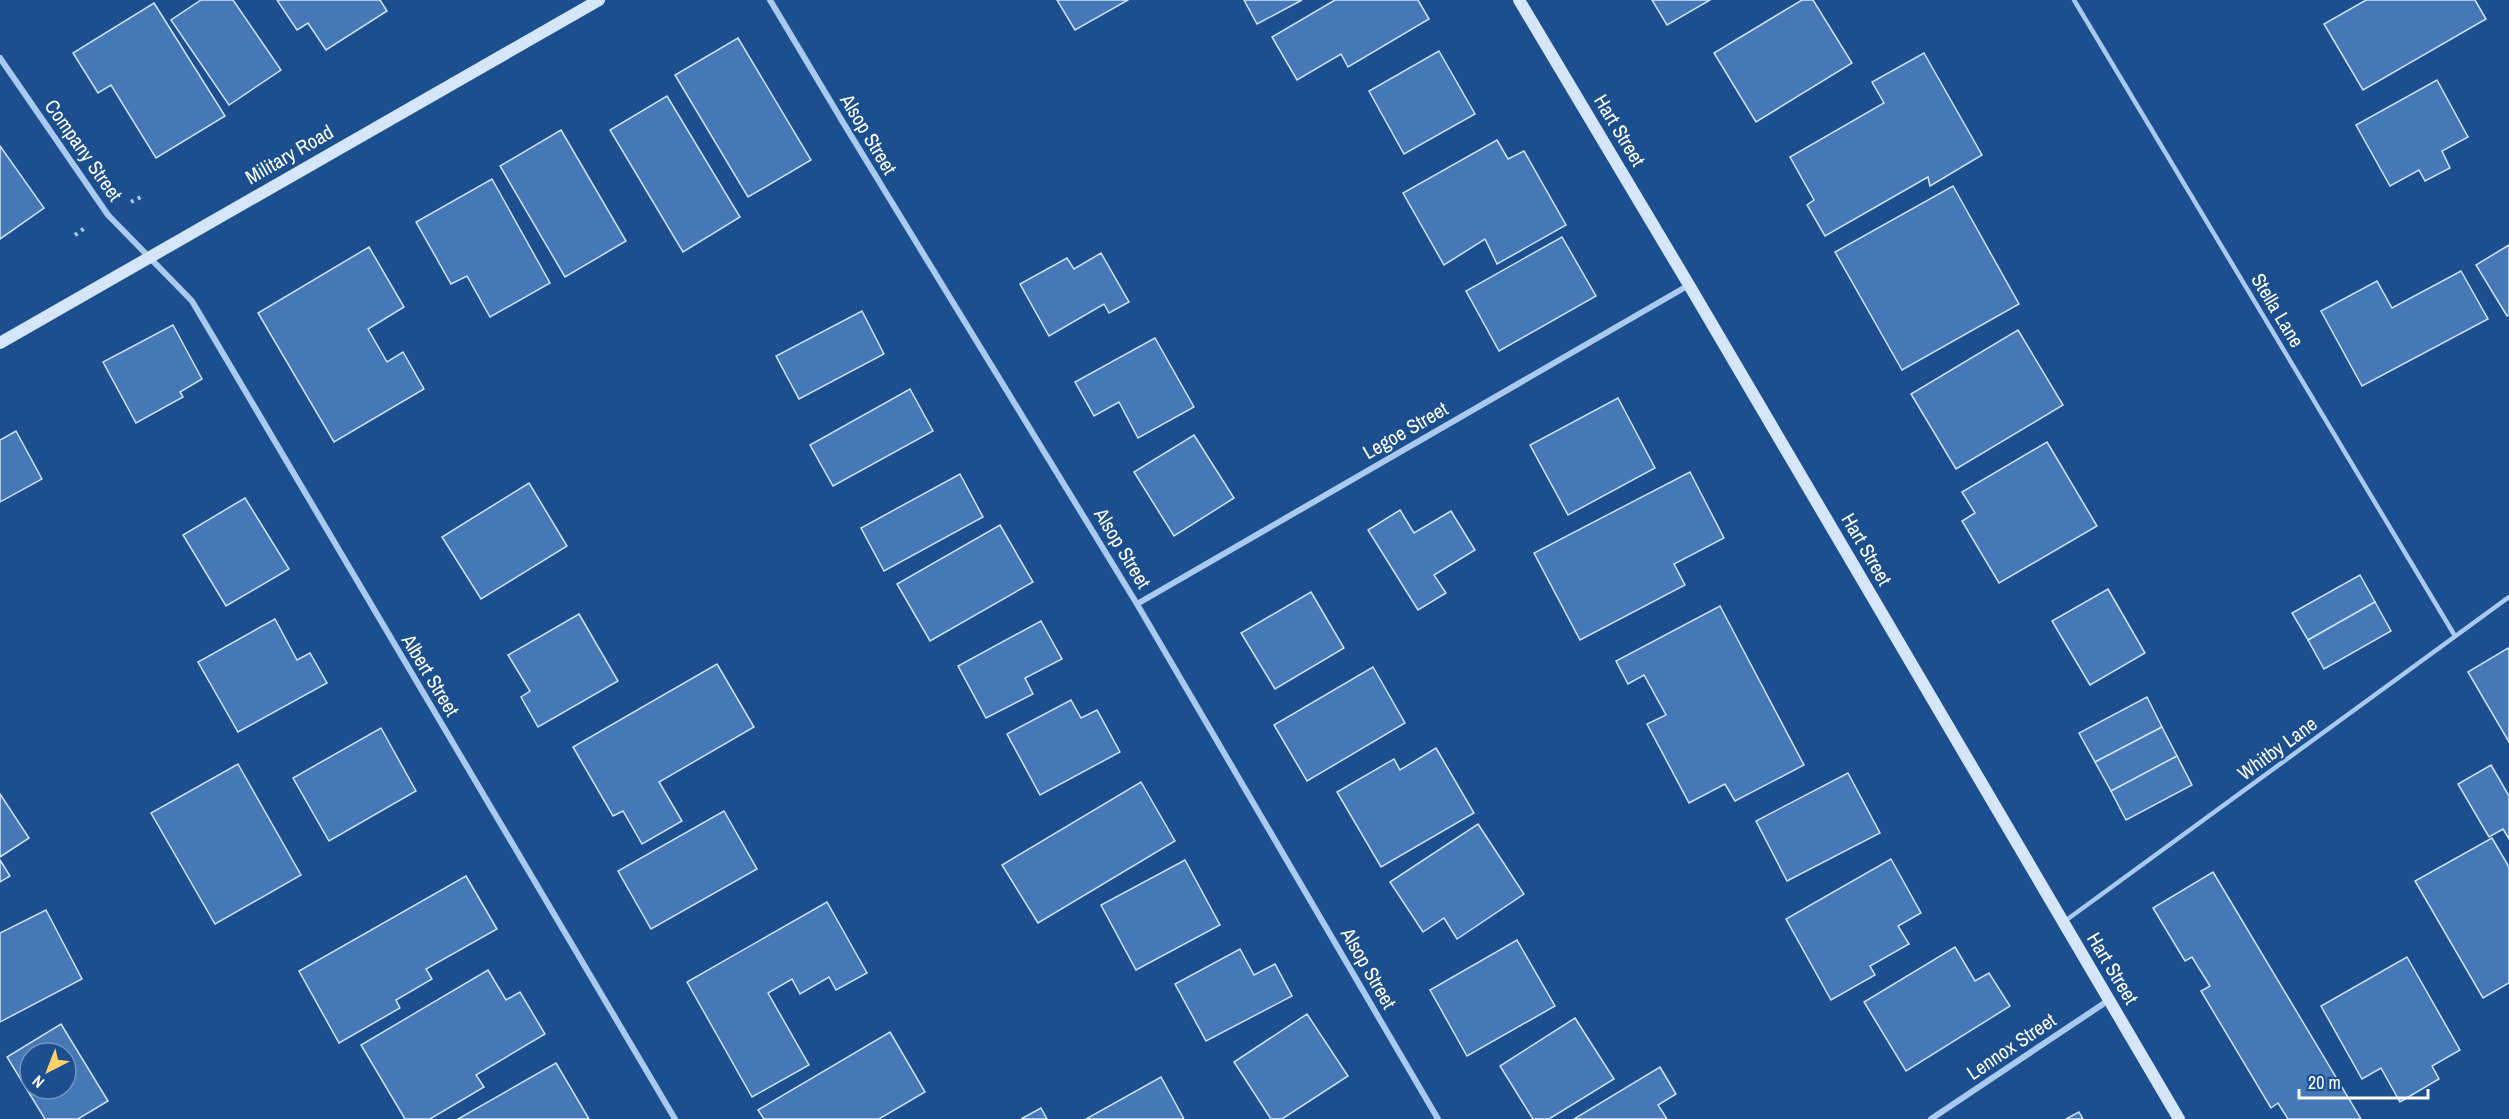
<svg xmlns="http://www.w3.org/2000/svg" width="2509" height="1119" font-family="'Archivo Narrow',sans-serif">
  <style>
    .building { fill: #4478b7; stroke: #cfe3fa; stroke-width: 1.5; fill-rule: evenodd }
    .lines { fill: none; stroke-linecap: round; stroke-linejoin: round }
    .path { stroke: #a9c9ee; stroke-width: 4; stroke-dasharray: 3 4.5; stroke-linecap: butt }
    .lane { stroke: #a9c9ee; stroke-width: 4.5 }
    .street { stroke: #a9c9ee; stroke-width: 6 }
    .secondary { stroke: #d6e6fa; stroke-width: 12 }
    .labels { text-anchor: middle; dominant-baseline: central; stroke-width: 4.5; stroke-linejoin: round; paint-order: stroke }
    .street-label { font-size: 20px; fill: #fff; stroke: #1b4f8f }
  </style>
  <rect width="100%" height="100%" fill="#1b4f8f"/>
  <!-- building -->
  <g class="building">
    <path d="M201,0H233L281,70L229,105L171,20Z"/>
    <path d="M277,0H380L387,11L326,50L308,23L297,30Z"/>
    <path d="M1057,0H1128L1075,30Z"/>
    <path d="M1244,0H1302L1257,24Z"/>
    <path d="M1335,0H1418L1429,19L1348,67L1341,54L1297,80L1272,37Z"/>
    <path d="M1652,0H1710L1667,25Z"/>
    <path d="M1802,0H1813L1852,63L1756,122L1714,53Z"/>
    <path d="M2366,0H2475L2486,19L2363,90L2324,24Z"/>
    <path d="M154,3L225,116L156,158L111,85L98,93L73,53Z"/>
    <path d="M738,38L811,160L748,197L675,75Z"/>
    <path d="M1439,51L1475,114L1404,154L1369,91Z"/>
    <path d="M1924,53L1982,155L1930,186L1928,177L1825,236L1807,205L1814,200L1790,157L1884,103L1872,82Z"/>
    <path d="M2437,80L2468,137L2442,151L2450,168L2425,181L2419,170L2390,186L2356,125Z"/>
    <path d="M667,96L740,217L683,252L610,130Z"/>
    <path d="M561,130L626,241L565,277L500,166Z"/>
    <path d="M1497,140L1508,159L1524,151L1566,225L1497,264L1485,239L1444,265L1403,193Z"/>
    <path d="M0,146L44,208L0,239Z"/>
    <path d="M492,179L550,283L490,317L467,276L451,284L416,222Z"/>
    <path d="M1953,186L2019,304L1902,370L1835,252Z"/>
    <path d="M1562,237L1596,296L1499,351L1466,291Z"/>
    <path d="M2509,245V315L2507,316L2476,265Z"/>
    <path d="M369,247L404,307L368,329L387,362L403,352L424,389L334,442L258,313Z"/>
    <path d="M1101,253L1129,302L1109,313L1104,304L1049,336L1020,284L1067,258L1074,269Z"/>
    <path d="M2461,271L2488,319L2362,386L2321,311L2377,281L2392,308Z"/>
    <path d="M862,311L884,354L799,399L776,356Z"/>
    <path d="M173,325L202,379L180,392L183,397L136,423L103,362Z"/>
    <path d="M2018,330L2063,405L1956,469L1911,394Z"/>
    <path d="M1155,338L1194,407L1138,438L1119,402L1094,416L1075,382Z"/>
    <path d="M910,389L933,431L833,486L810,445Z"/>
    <path d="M1618,398L1655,468L1568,515L1530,445Z"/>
    <path d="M16,431L42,479L0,502V440Z"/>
    <path d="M1194,435L1234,498L1174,536L1134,472Z"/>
    <path d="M2047,442L2097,526L1999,583L1962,521L1975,513L1962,492Z"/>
    <path d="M1690,472L1724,538L1674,564L1685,585L1580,640L1534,553Z"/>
    <path d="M960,474L983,517L884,571L861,528Z"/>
    <path d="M529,483L567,546L481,599L442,537Z"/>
    <path d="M245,498L289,569L226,606L183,535Z"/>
    <path d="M1400,510L1414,533L1451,511L1475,550L1434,575L1446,593L1418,610L1368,530Z"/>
    <path d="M1000,525L1033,582L930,641L897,584Z"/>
    <path d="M2360,575L2375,602L2308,640L2292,613Z"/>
    <path d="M2108,589L2145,653L2090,685L2052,621Z"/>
    <path d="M1311,592L1344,648L1275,689L1241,633Z"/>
    <path d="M2375,602L2391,631L2324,669L2308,640Z"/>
    <path d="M1720,606L1804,765L1735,801L1725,784L1689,803L1647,724L1666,715L1644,675L1628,684L1616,661Z"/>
    <path d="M579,614L618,681L538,727L521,697L530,691L508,655Z"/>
    <path d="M275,619L297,660L310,653L327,683L238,732L198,662Z"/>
    <path d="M1041,621L1062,659L1025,678L1033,694L986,718L958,666Z"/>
    <path d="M2508,648L2509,651V742L2468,672Z"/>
    <path d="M717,664L754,727L659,782L682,821L642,844L623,811L613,816L573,747Z"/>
    <path d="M1373,667L1405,723L1307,781L1274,725Z"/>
    <path d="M2147,697L2162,727L2095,762L2079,733Z"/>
    <path d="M1071,700L1081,718L1097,710L1120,752L1040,795L1007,734Z"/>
    <path d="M2162,727L2177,756L2111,791L2095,762Z"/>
    <path d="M381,728L416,791L329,841L293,778Z"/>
    <path d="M1436,748L1474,813L1381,867L1337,792L1394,759L1400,770Z"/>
    <path d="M2177,756L2192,785L2126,820L2111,791Z"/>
    <path d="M238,764L301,875L215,924L151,813Z"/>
    <path d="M2491,765L2509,796V839L2503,829L2489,837L2458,784Z"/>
    <path d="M1848,773L1880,833L1787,881L1756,821Z"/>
    <path d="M1141,782L1175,841L1038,923L1002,865Z"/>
    <path d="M0,794L29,838L0,857Z"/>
    <path d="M724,811L757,869L651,929L618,871Z"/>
    <path d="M1478,824L1524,894L1457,939L1444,918L1423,932L1390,882Z"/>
    <path d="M2492,838L2509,867V983L2483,998L2415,881Z"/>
    <path d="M1891,859L1921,913L1898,926L1909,944L1870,966L1875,975L1831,1000L1786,919Z"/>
    <path d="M0,860L10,876L0,882Z"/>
    <path d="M1185,860L1220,925L1136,970L1101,905Z"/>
    <path d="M2213,872L2361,1119H2288L2278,1103L2271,1108L2201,991L2210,986L2192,957L2185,961L2153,908Z"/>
    <path d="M466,876L497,929L426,969L432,979L396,1000L400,1008L339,1043L299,971Z"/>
    <path d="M827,902L867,973L836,990L829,977L800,994L792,979L768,993L809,1065L752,1097L687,982Z"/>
    <path d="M46,910L82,979L0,1022V933Z"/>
    <path d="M1517,940L1555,1006L1467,1056L1430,990Z"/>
    <path d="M1955,947L1975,981L1989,973L2010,1006L1906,1071L1864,1002Z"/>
    <path d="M1240,949L1254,975L1275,964L1292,996L1206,1041L1175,984Z"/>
    <path d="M2407,957L2460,1050L2432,1066L2439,1079L2400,1102L2381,1068L2362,1079L2321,1006Z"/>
    <path d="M488,970L506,1000L520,992L545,1034L476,1075L484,1087L430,1119H405L361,1045Z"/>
    <path d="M1307,1014L1348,1076L1282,1119H1271L1234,1062Z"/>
    <path d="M1575,1018L1614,1079L1549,1119H1533L1500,1066Z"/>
    <path d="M61,1024L108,1101L78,1119H45L7,1057ZM30,1053H66V1089H30Z"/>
    <path d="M890,1032L925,1092L879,1119H764L758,1110Z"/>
    <path d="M556,1063L589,1119H458Z"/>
    <path d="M1660,1067L1676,1094L1658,1105L1667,1119H1574Z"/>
    <path d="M1161,1077L1184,1119H1086Z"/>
    <path d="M1041,1108L1047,1119H1021Z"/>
    <path d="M2079,1112L2083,1119H2066Z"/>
  </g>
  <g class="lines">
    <!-- path -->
    <g class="path">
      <path d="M131,202L141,197"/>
      <path d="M75,235L85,228"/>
    </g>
    <!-- lane -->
    <g class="lane">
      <path d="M2074,0L2455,636"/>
      <path d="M2065,921L2509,597"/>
    </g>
    <!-- street -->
    <g class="street">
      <path d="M770,0L844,124L1137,604L1438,1119"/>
      <path d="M0,58L108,215L192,301L675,1119"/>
      <path d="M1137,604L1689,285"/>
      <path d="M1931,1119L2109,1000"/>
    </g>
    <!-- secondary -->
    <g class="secondary">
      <path d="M1519,0L1689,285L2179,1119"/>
      <path d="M0,343L599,0"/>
    </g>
  </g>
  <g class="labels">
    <!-- street labels -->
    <g class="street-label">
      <text transform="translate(1620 130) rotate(59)">Hart Street</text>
      <text transform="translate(869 134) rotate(59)">Alsop Street</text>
      <text transform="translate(84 150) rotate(55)">Company Street</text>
      <text transform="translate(289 154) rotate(-30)">Military Road</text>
      <text transform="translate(2278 310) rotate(59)">Stella Lane</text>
      <text transform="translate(1405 430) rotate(-30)">Legoe Street</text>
      <text transform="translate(1123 548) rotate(59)">Alsop Street</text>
      <text transform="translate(1867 549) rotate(60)">Hart Street</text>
      <text transform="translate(431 675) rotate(59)">Albert Street</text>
      <text transform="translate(2277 748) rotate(-36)">Whitby Lane</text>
      <text transform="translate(1369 968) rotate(60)">Alsop Street</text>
      <text transform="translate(2113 968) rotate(59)">Hart Street</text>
      <text transform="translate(2011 1046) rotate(-34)">Lennox Street</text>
    </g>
  </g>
  <!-- north arrow -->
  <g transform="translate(48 1071) rotate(222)"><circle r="28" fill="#1b4f8f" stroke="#7695bc" stroke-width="1.5"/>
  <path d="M0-4.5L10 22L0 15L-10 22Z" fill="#ffd166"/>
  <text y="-9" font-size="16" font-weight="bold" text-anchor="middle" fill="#ffffff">N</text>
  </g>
  <!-- scale -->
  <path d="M2299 1089v9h129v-9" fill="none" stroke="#ffffff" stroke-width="3"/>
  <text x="2308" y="1089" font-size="18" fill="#ffffff" stroke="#1b4f8f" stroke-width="4.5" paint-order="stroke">20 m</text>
</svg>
